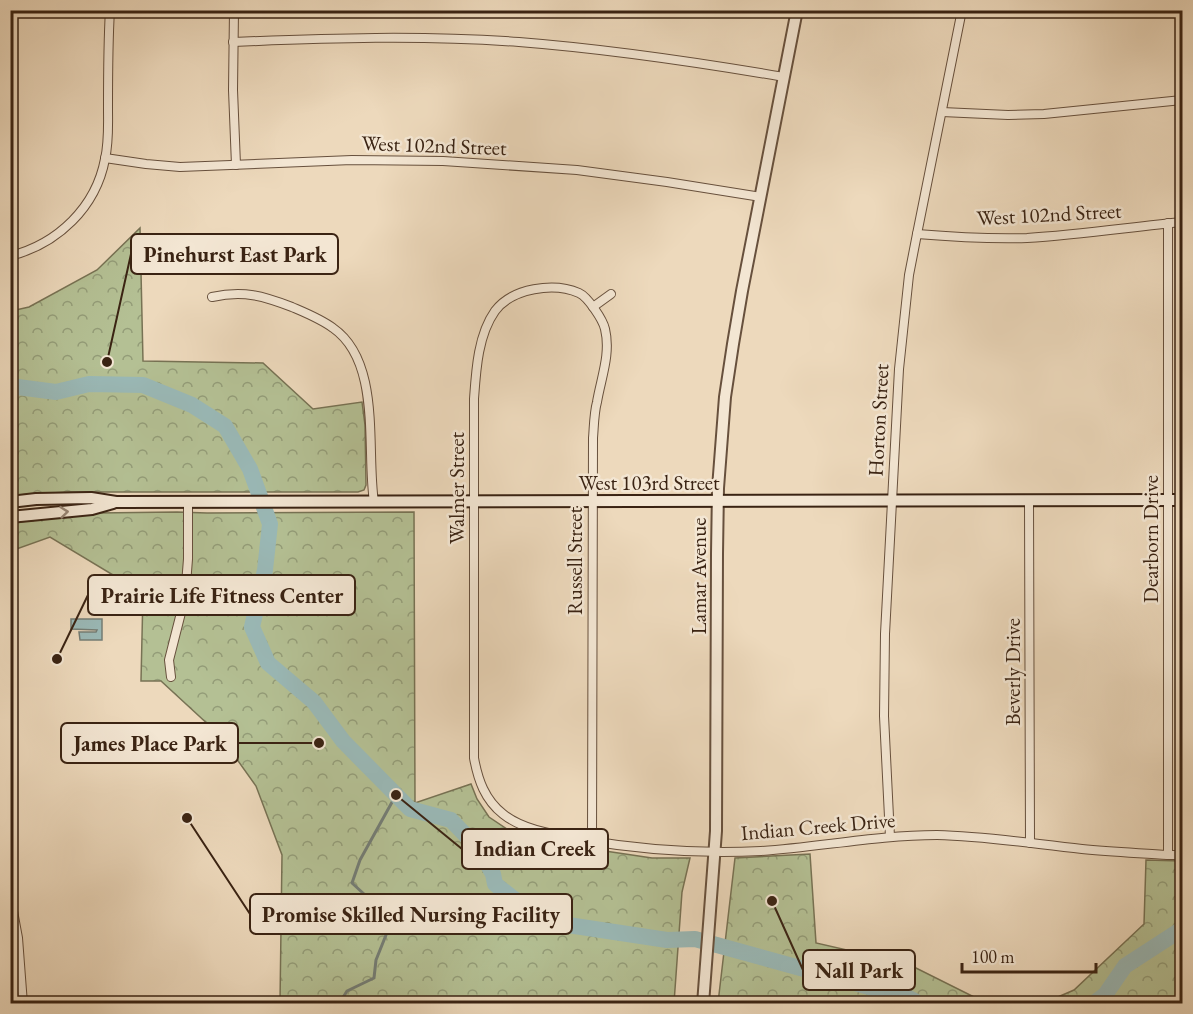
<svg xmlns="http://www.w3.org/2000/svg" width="1193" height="1014" font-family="'EB Garamond',serif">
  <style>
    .park { fill: url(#park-crowns); stroke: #777254; stroke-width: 1.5 }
    .water { fill: #9ab9b7; stroke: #747d75; stroke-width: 1.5 }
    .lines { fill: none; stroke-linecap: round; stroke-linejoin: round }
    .stream { stroke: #747d75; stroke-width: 3 }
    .river { stroke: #9ab9b7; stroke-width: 16 }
    .minor-casing { stroke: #67503d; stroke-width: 10 }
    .tertiary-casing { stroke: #67503d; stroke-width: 14 }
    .secondary-casing { stroke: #3a2313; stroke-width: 14 }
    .minor { stroke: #f3e6d3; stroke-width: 8 }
    .tertiary { stroke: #f3e6d3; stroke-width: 10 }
    .secondary { stroke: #f3e6d3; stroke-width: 10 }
    .oneway { stroke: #968473 }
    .labels { text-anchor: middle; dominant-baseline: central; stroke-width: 5; stroke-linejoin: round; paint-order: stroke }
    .street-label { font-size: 21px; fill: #3a2313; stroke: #f3e6d3 }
    .leader { fill: none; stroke: #3a2313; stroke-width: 2 }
    .callout-dot { fill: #3a2313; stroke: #f3e6d3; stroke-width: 2 }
    .callout { fill: #f3e6d3; stroke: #3a2313; stroke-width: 2 }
    .callout-label { font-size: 22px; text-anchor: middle; font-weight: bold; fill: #3a2313 }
  </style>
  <defs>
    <pattern id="park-crowns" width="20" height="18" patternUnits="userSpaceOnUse" patternTransform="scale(1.5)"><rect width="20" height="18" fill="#b4c094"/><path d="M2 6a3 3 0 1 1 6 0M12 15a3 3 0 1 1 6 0" fill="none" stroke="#939c78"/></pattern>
  </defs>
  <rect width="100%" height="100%" fill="#edd9bc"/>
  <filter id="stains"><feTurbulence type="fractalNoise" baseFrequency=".00333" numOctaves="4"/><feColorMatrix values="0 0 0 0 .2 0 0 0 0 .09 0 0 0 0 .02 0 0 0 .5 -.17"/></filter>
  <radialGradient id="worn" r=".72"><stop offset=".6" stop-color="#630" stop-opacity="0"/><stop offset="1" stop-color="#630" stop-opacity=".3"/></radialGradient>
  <!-- park -->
  <g class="park">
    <path d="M140,228L143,361L263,363L313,409L362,402L365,425L366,485L364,490L358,492H72L29,494L11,496V311L29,307L97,270Z"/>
    <path d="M177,512L207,513L414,512L415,803L471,784L477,799L489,817L507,829L558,844L652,858H690L682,892L674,1003H280L282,855L256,786L236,758L212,728L161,681H141L143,593L50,537L11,551L10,523L97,513Z"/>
    <path d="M810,854L816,943L908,964L978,999L994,1003H718L735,858Z"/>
    <path d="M1146,860L1182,861V1003H1044L1074,990L1144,924Z"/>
  </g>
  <!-- water -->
  <path class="water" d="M71,619H102V640H80L79,632H96L97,630L71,629Z"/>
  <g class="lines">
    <!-- stream -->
    <path class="stream" d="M339,1004L347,991L374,978L376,960L386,935L376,905L352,883L360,860L396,795"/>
    <!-- river -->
    <g class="river">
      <path d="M10,386L56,392L89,384L143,385L192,405L225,426L250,469L270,524L265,570L252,627L268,663L314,702L343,741L410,809L451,820L479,849L493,874L495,884L514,899L555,923L667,940L695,939L909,998L920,1004"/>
      <path d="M1093,1004L1105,995L1125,966L1182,929"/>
    </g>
    <defs>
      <g id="minor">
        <path d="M234,10L233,90L236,165"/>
        <path d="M233,42C328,38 423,35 519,42C608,49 696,62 784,77"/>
        <path d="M942,112L1008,115L1044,114L1182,100"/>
        <path d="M105,158L146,164L180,167L352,160L443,161L577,170L667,182L761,197"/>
        <path d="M1168,223V855"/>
        <path d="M917,234C953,237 990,239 1027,238C1079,235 1131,227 1182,222"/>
        <path d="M10,256C58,244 96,207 105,159C109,142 108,125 108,108C108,75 108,43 110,10"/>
        <path d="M212,297C244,290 263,296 292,307C306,313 321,319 333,328C382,362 366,450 374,502"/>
        <path d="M593,307L611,294"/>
        <path d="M1029,501L1030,843"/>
        <path d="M171,677L169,660L185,597L188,559V502"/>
        <path d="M890,837L884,716L885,634L899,369L909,275L917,234L962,10"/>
        <path d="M592,841L593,438C594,426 594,413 597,402C601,378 611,354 605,329C603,320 588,297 579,293C554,282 512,288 495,311C478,335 476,370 474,399V758C478,780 485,800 503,814C524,831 558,835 584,840C643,850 701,854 761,851C820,847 878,835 937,835C986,836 1034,844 1082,849C1111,852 1140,853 1168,855H1182"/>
        <path d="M10,895L18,938L23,1004"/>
      </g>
      <path id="tertiary" d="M703,1004L716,831L717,554L718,488L725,397L733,344L742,291L797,10"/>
      <g id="secondary">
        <path d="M10,502L36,499L91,498L116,502L1182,500"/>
        <path d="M10,517L92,509L113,503"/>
      </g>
    </defs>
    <!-- minor casing -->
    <use href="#minor" class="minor-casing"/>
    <!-- tertiary casing -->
    <use href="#tertiary" class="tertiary-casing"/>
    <!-- secondary casing -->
    <use href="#secondary" class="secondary-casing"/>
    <!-- minor -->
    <use href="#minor" class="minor"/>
    <!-- tertiary -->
    <use href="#tertiary" class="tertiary"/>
    <!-- secondary -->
    <use href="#secondary" class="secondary"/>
  </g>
  <!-- one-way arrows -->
  <defs><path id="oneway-chevron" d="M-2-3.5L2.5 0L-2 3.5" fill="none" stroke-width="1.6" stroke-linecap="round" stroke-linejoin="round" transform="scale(1.5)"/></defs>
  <use class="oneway" href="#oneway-chevron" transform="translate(64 512) rotate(-6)"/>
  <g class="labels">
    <!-- street labels -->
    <g class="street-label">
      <text transform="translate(434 145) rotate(2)">West 102nd Street</text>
      <text transform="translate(1049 214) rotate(-3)">West 102nd Street</text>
      <text transform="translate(878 420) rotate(-87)">Horton Street</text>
      <text x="649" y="482">West 103rd Street</text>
      <text transform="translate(456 488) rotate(-90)">Walmer Street</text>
      <text transform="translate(1150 539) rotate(-90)">Dearborn Drive</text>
      <text transform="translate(574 561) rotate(-90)">Russell Street</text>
      <text transform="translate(698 576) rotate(-90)">Lamar Avenue</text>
      <text transform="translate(1012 672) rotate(-90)">Beverly Drive</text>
      <text transform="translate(818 826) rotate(-5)">Indian Creek Drive</text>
    </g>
  </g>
  <!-- callouts -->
  <path class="leader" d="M107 362L131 254M57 659L88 595M319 743L238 743M396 795L462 849M187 818L250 914M772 901L803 970"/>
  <g class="callout-dot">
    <circle cx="107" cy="362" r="6"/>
    <circle cx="57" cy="659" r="6"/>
    <circle cx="319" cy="743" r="6"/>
    <circle cx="396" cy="795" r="6"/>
    <circle cx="187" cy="818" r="6"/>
    <circle cx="772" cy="901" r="6"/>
  </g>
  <g class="callout">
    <rect x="131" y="234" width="207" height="40" rx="6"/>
    <rect x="88" y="575" width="267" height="40" rx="6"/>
    <rect x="61" y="723" width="177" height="40" rx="6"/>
    <rect x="462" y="829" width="146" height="40" rx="6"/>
    <rect x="250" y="894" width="322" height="40" rx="6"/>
    <rect x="803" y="950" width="112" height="40" rx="6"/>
  </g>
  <g class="callout-label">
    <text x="235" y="262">Pinehurst East Park</text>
    <text x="222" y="603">Prairie Life Fitness Center</text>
    <text x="150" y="751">James Place Park</text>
    <text x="535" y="856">Indian Creek</text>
    <text x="411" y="922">Promise Skilled Nursing Facility</text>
    <text x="859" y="978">Nall Park</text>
  </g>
  <!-- margin -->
  <rect width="1193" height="1014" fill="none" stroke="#edd9bc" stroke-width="36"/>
  <rect x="12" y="12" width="1169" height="990" fill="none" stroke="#3a2313" stroke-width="3"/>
  <rect x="18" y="18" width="1157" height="978" fill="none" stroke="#3a2313" stroke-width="1.5"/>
  <!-- scale -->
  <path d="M962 963v9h134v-9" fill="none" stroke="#3a2313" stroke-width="3"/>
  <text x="971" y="963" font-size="18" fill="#3a2313" stroke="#f3e6d3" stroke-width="4.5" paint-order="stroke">100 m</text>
  <rect width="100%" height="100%" filter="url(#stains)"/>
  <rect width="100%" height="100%" fill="url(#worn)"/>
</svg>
